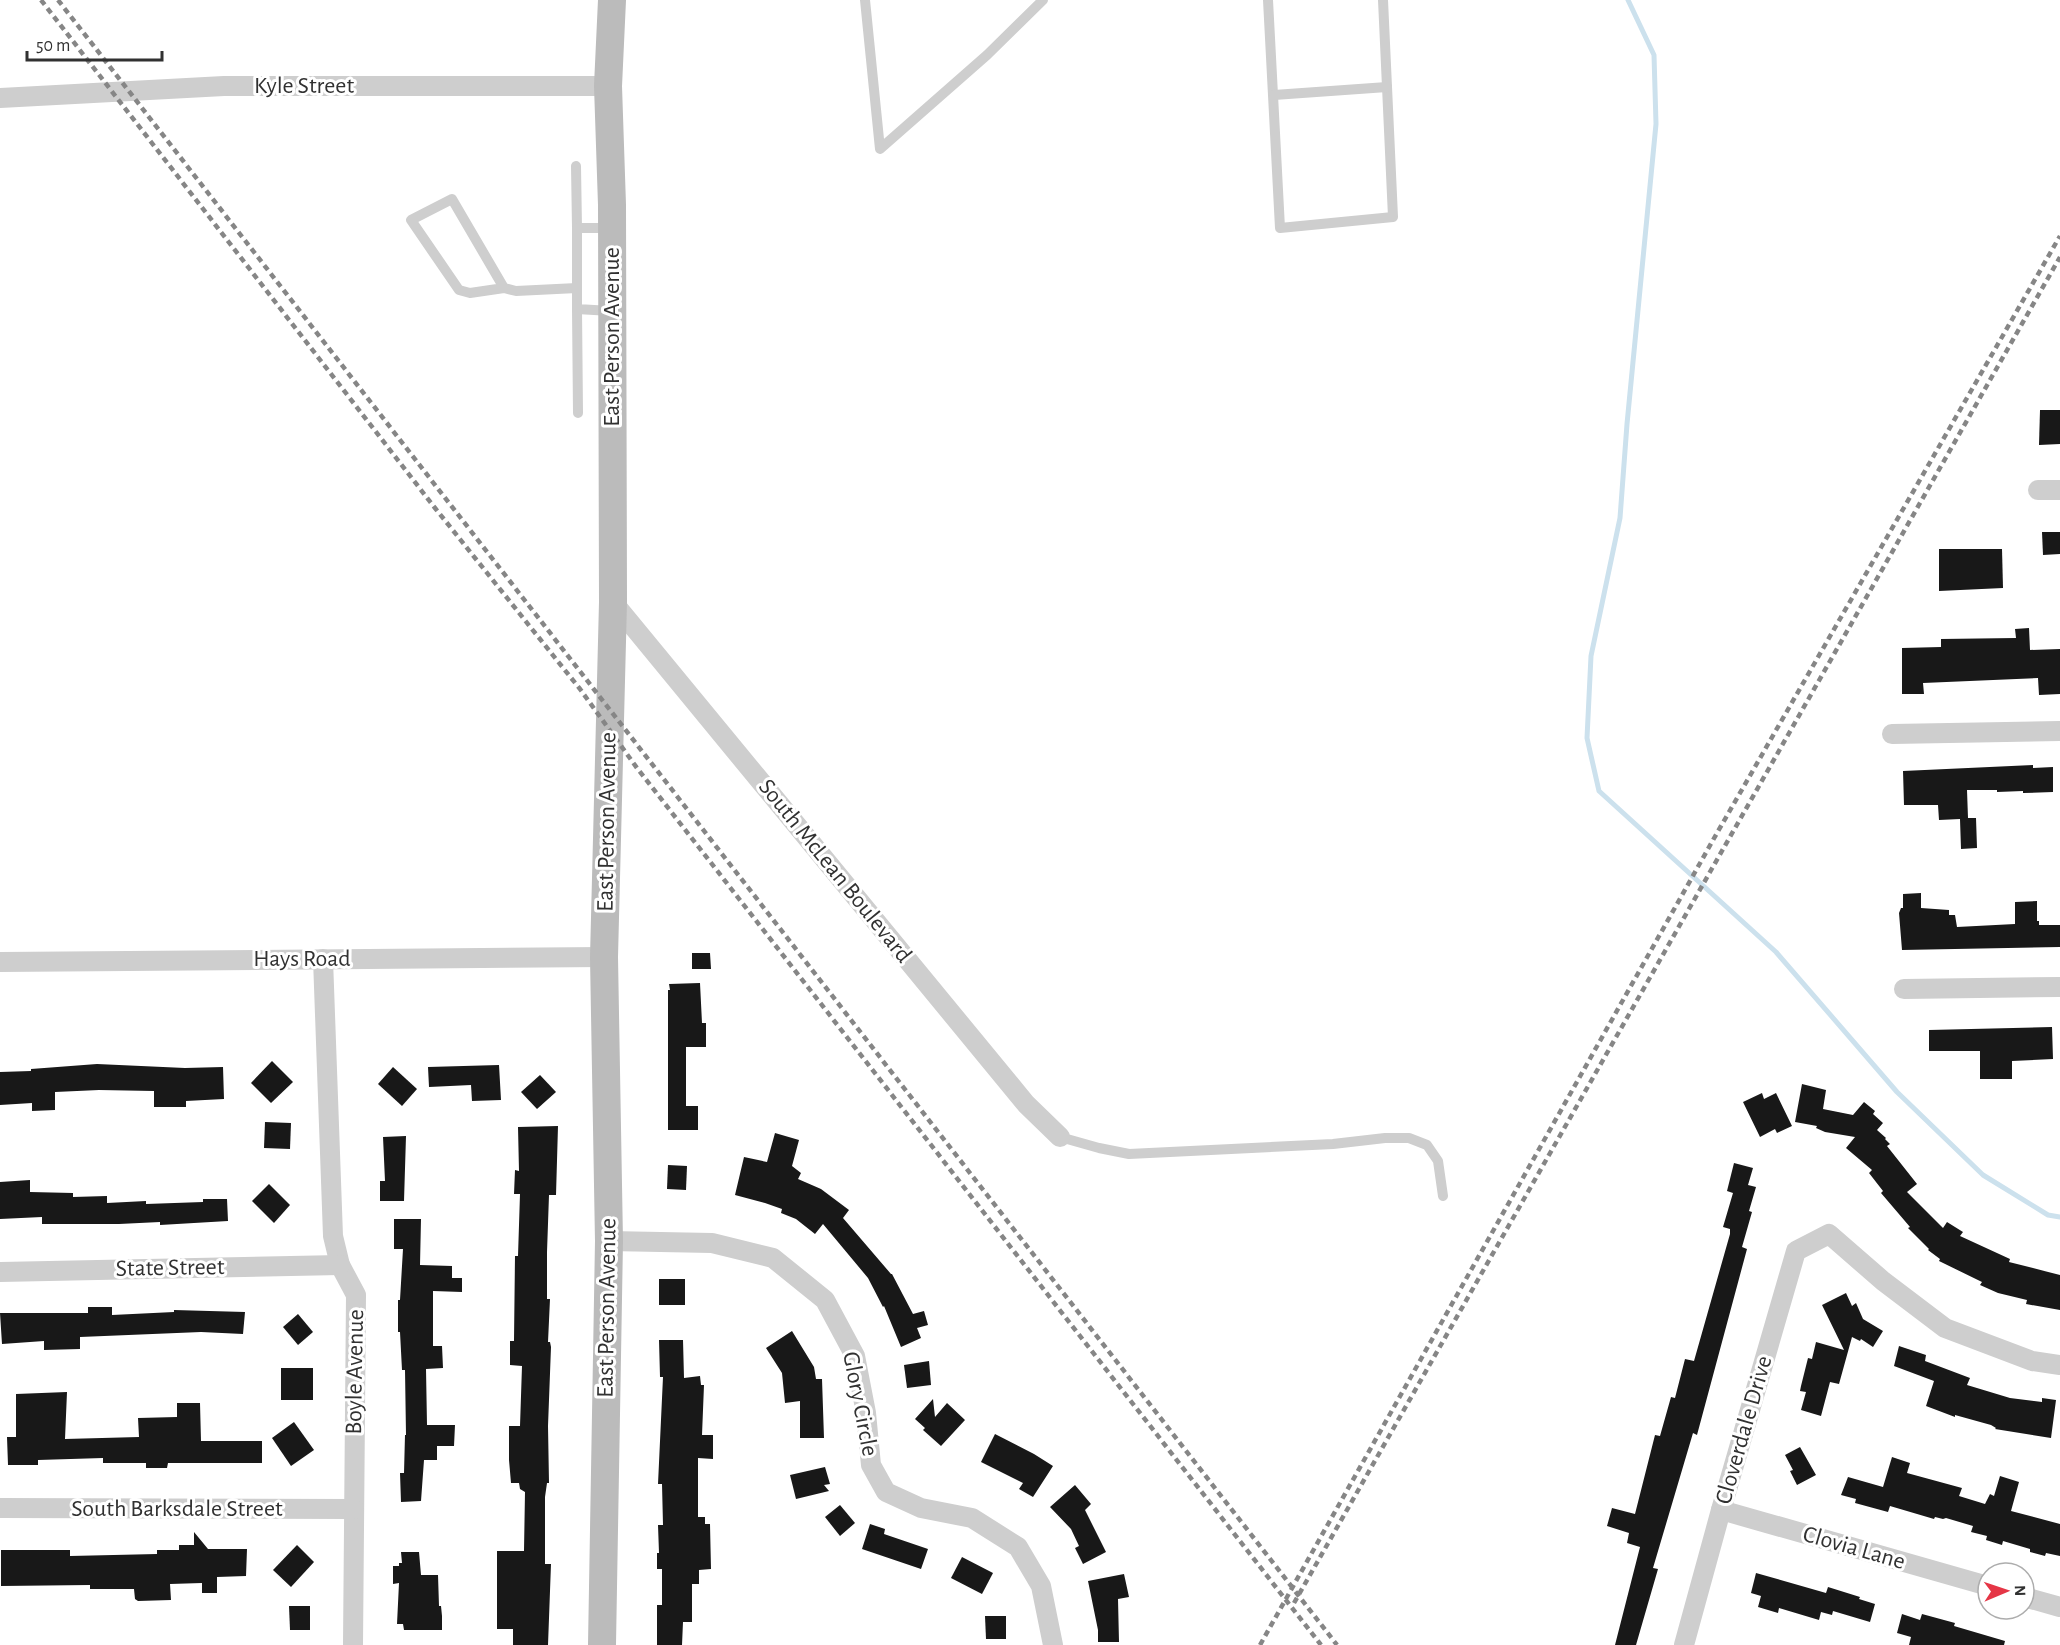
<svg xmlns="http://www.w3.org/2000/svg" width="2060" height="1645" font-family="'Alegreya Sans',sans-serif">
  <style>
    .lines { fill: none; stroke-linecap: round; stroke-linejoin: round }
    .stream { stroke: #cce1ed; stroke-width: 5 }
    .building { fill: #181818 }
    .service { stroke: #cecece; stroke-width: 10 }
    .minor { stroke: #cecece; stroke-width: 20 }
    .secondary { stroke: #bbb; stroke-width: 28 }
    .rail { stroke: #868686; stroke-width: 4.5; stroke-dasharray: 6 4.5; stroke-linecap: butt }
    .labels { text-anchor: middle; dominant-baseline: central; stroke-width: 6; stroke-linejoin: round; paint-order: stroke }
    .street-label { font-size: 24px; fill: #313131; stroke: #fff }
  </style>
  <rect width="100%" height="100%" fill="#fff"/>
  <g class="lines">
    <!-- stream -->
    <path class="stream" d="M1628,0L1654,55L1656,124L1627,424L1620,518L1591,656L1587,738L1599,791L1776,952L1897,1092L1983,1175L2048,1215L2060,1217"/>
  </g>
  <!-- building -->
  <g class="building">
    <path d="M2040,410H2060V444L2039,445Z"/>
    <path d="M2042,532H2060V554L2043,555Z"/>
    <path d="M1939,549H2002L2003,588L1939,591Z"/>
    <path d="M2029,628L2030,650L2060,649V694L2039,695L2038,678L1923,683L1924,694H1902V648L1941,647V639L2016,638L2015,629Z"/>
    <path d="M2033,765V768L2053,767V792L2023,793V791L1997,792V790H1967L1968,818H1976L1977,848L1961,849L1960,819L1939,820L1938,805H1904L1903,771Z"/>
    <path d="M1921,893V908L1949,910V915H1955L1957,927L2015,924V902L2037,901V921H2039V925H2060V947L1902,950L1899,913L1901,908H1903V894Z"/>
    <path d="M692,953H710L711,969H692Z"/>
    <path d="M700,983L702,1023H706V1047H686V1106H698V1130H668V990H670L669,984Z"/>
    <path d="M2052,1027L2053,1059L2012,1061V1079H1980V1051H1929V1030Z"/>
    <path d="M272,1061L293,1082L271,1103L251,1083Z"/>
    <path d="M97,1064L185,1068L223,1067L224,1099L186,1101V1107H154V1091L99,1090L55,1092V1110L32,1111V1103L0,1105V1072L31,1071V1069Z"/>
    <path d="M499,1065L501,1100L472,1101L471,1085L429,1087L428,1067Z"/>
    <path d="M393,1067L417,1089L402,1106L378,1084Z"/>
    <path d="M540,1075L556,1092L537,1109L521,1092Z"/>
    <path d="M1802,1084L1826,1090L1823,1109L1853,1115L1864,1102L1875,1111L1873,1114L1883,1123L1877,1130L1886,1138L1885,1139L1890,1144L1887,1146L1917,1184L1907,1192L1943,1228L1947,1222L1963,1232L1960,1236L2010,1259L2009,1262L2060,1275V1310L2026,1304L2027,1300L1998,1293L1980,1285L1982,1282L1939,1261L1940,1259L1928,1250L1929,1249L1908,1228L1910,1227L1881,1193L1883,1191L1869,1173L1872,1170L1846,1148L1855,1137L1825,1132L1816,1128L1817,1126L1795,1122Z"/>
    <path d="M1762,1093L1764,1099L1776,1093L1792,1126L1777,1133L1775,1129L1760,1137L1743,1102Z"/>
    <path d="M265,1122L291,1123L290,1149L264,1148Z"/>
    <path d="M558,1126L556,1195H549L547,1252V1299H550L548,1342H550L551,1347L548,1426L549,1483H547L545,1497V1564H551L548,1645H513V1629H497V1551H524L525,1492L520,1489L519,1483H511L509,1460V1426H520L522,1366L510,1365V1341H514L515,1256H518L520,1194H514L515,1170L519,1171L518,1127Z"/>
    <path d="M775,1133L799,1140L792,1166L801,1173L798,1179L821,1189L849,1210L843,1218L891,1274H892L913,1314L924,1311L928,1325L917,1328L921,1338L901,1347L884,1306L883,1307L868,1278L823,1224L815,1234L796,1219L781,1213L782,1209L765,1203L735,1195L744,1157L767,1162Z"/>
    <path d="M406,1136L404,1201H380V1181H385L383,1137Z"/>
    <path d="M1734,1163L1753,1168L1748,1185L1756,1187L1749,1211L1752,1212L1742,1247L1747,1249L1697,1435L1693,1433L1653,1568L1658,1569L1636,1645H1615L1640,1547L1627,1543L1629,1533L1607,1526L1612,1508L1635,1514L1655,1435L1660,1436L1671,1397L1675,1398L1685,1359L1694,1361L1730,1234V1229L1723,1227L1733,1193L1727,1191Z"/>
    <path d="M668,1165L687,1166L686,1190L667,1189Z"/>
    <path d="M30,1180V1192L73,1193V1197L107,1196V1203L146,1201V1204L203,1202V1199H227L228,1221L160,1225V1222L119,1224H42V1217L0,1219V1182Z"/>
    <path d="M269,1184L290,1205L274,1223L252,1201Z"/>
    <path d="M394,1219H421L420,1265L452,1266V1278H462V1292L433,1291V1346H442L443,1368L426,1369L427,1425H455L454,1446H437V1460H424L421,1501L401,1502L400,1473H404L405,1435H406L405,1370H402L400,1332H398V1300H400L403,1249H394Z"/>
    <rect x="659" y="1279" width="26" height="26"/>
    <path d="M1846,1293L1852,1306L1856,1303L1863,1319L1883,1331L1873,1347L1861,1339L1860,1341L1852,1337L1839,1384L1830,1382L1821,1416L1801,1410L1806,1392L1800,1391L1801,1386L1808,1358L1812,1359L1816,1342L1844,1350L1822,1305Z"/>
    <path d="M88,1307H112V1315L174,1312V1310L245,1312L243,1334L201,1332L80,1337V1349L44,1350V1341L2,1344L0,1313H88Z"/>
    <path d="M298,1314L313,1332L298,1345L283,1327Z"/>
    <path d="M792,1331L814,1367L816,1379H822L824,1438H800V1401L785,1403L782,1373L766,1348Z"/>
    <path d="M659,1340H683L684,1378L700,1376L701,1385H704L702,1435H713V1459L698,1458V1517H705V1524H710L711,1569L699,1570V1584H692V1622H683L682,1645H657V1605H662V1569H657V1553H659L658,1525H663L662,1484H658L663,1377H660Z"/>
    <path d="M1899,1346L1926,1355L1925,1361L1970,1378L1967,1385L2010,1398L2042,1402V1398L2056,1400L2051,1438L1995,1429L1996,1428L1991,1425L1955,1415V1417L1926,1406L1934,1381L1894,1366Z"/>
    <path d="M929,1361L931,1385L907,1388L904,1365Z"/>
    <rect x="281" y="1368" width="32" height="32"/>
    <path d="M67,1392L65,1439L139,1437L138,1418L177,1417V1403H200L201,1441H262V1463H168L167,1468H146V1463H103V1458L38,1460V1465H8L7,1437H16V1394Z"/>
    <path d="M933,1399L935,1417L947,1403L965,1420L941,1446L923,1430L925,1428L915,1419Z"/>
    <path d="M294,1422L314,1450L291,1466L272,1438Z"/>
    <path d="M995,1434L1034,1454L1053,1466L1033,1497L1019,1489L1023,1483L981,1462Z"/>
    <path d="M1800,1447L1816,1475L1797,1485L1790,1471L1793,1470L1785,1455Z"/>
    <path d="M1892,1457L1910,1463L1907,1473L1962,1488L1959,1496L1985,1504L1990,1494L1994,1496L2000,1476L2019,1482L2011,1511L2060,1524V1556L2046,1553L2045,1556L2030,1552V1549L2003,1541L2002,1545L1986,1540L1987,1536L1971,1532L1973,1526L1946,1518L1943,1519L1935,1517L1934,1519L1890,1506L1888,1512L1855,1503L1856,1499L1841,1495L1848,1477L1883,1487Z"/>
    <path d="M825,1467L830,1484L824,1485L829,1491L796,1499L790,1475Z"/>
    <path d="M1075,1485L1091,1504L1085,1510L1106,1552L1083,1564L1075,1548L1079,1546L1071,1529L1050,1507Z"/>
    <path d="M840,1505L855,1523L840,1536L825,1517Z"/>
    <path d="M870,1524L885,1529L884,1534L928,1549L921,1569L862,1549Z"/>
    <path d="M194,1532L208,1549H247L246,1576L217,1577V1593H202V1583L170,1584L171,1600L138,1601L135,1599L134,1589H90V1585L1,1586V1550H70V1556L157,1554V1550H179V1545H194Z"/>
    <path d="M297,1545L314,1562L291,1587L273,1570Z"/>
    <path d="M401,1552H419L421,1575H438L439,1606H441L442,1616V1630H404L403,1624H397L399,1583L393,1584V1566H399V1563H402Z"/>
    <path d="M962,1557L993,1573L982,1594L951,1578Z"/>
    <path d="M1756,1573L1826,1593L1828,1587L1860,1597L1859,1599L1875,1604L1870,1622L1833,1611L1832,1615L1821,1612L1819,1620L1779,1608L1778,1613L1758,1607L1761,1596L1751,1593Z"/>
    <path d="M1124,1574L1129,1597L1118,1599L1119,1642H1098V1630L1088,1581Z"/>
    <path d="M289,1606H310V1630H290Z"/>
    <path d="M1902,1614L1920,1620L1922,1614L1955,1623L1954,1626L2005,1641L2004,1645H1909L1911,1637L1897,1633Z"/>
    <path d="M985,1616H1006V1639H986Z"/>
  </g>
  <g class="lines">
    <!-- service -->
    <g class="service">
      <path d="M865,0L880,149L987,55L1043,0"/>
      <path d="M1268,0L1280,228L1393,217L1383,0"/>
      <path d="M1274,95L1387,87"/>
      <path d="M576,166L577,228"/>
      <path d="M504,288L470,293L459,290L411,220L452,199L504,288L516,291L577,288"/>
      <path d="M577,309L578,413"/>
      <path d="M611,311L577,309V228H612"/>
      <path d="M1060,1137L1099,1148L1129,1154L1333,1144L1385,1138H1409L1427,1145L1438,1161L1443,1196"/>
    </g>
    <!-- minor -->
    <g class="minor">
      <path d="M0,98L224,86H608"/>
      <path d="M2038,490H2060"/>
      <path d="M613,602L1026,1104L1060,1137"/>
      <path d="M1892,734L2060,731"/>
      <path d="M323,959L333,1236L340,1265L356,1295L353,1645"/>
      <path d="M0,962L604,957"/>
      <path d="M1904,989L2060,987"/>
      <path d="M609,1241L712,1243L773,1258L825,1300L855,1356L866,1413L871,1465L886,1492L921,1508L972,1518L1018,1547L1041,1586L1053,1645"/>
      <path d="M0,1272L340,1265"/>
      <path d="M0,1508L354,1509"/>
      <path d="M1721,1510L1988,1586"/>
      <path d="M2024,1597L2060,1607"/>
      <path d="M1684,1645L1721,1510L1796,1251L1829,1234L1883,1281L1945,1328L2032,1361L2060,1365"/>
    </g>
    <!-- secondary -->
    <path class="secondary" d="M602,1645L609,1241L604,957L613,602L612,205L608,86L612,0"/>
    <!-- rail -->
    <g class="rail">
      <path d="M41,0L435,508L580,689L637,768L1321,1645"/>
      <path d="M58,0L1337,1645"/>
      <path d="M1294,1603L2060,257"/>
      <path d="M1260,1645L1717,833L2060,236"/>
    </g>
  </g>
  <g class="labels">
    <!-- street labels -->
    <g class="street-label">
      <text x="304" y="86">Kyle Street</text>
      <text transform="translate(612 337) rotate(-90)">East Person Avenue</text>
      <text transform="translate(607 822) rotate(-89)">East Person Avenue</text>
      <text transform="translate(835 871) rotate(51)">South McLean Boulevard</text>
      <text x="302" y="959">Hays Road</text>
      <text transform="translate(170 1268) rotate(-1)">State Street</text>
      <text transform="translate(607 1308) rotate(-89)">East Person Avenue</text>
      <text transform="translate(355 1372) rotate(-89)">Boyle Avenue</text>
      <text transform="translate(860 1404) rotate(79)">Glory Circle</text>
      <text transform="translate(1744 1430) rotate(-74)">Cloverdale Drive</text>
      <text x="177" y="1509">South Barksdale Street</text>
      <text transform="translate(1854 1548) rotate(16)">Clovia Lane</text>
    </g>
  </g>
  <!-- north arrow -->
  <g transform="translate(2006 1591) rotate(88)"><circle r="28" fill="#ffffff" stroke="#adadad" stroke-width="1.5"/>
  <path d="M0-4.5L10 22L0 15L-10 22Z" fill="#e53646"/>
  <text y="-9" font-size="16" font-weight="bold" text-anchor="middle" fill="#313131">N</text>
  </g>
  <!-- scale -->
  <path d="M27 51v9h135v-9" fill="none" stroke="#313131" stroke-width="3"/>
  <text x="36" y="51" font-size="18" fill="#313131" stroke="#ffffff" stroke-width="4.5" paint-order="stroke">50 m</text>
</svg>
